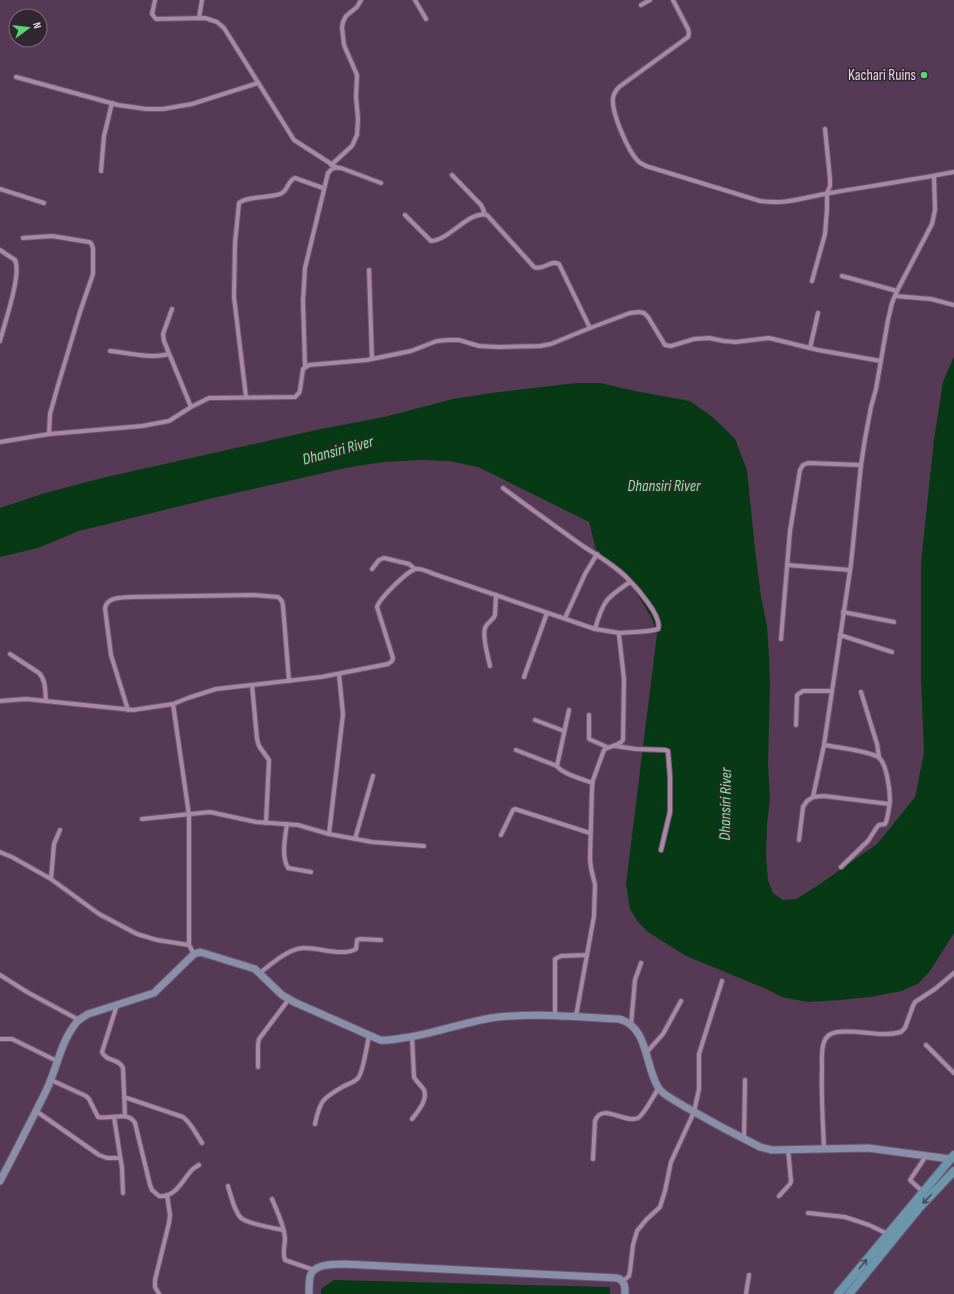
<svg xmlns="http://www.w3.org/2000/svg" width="954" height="1294" font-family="'Sofia Sans Condensed',sans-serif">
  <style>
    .water { fill: #073a14 }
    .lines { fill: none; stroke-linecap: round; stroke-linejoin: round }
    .street-casing { stroke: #6e576e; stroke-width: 6 }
    .secondary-casing { stroke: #6e576e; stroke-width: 9 }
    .primary-casing { stroke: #6e576e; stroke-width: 10 }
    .street { stroke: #a887a7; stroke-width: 4 }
    .secondary { stroke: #898ea9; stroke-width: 7 }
    .primary { stroke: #6b96ab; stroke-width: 8 }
    .oneway { stroke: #474d5d }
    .poi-dot { fill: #58d56f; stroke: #332633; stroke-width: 1.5 }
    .labels { text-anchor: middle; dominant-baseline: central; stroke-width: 3; stroke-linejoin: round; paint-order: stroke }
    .poi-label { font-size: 15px; fill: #e7d6e7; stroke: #332633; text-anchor: end }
    .water-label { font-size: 16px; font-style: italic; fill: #7df08f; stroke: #332633 }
  </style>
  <rect width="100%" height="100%" fill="#563a55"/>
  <!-- water -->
  <g class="water">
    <path d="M954,356V933L930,971L919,983L902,991L870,997L841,1000L808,1002L782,997L764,988L686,956L648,932L638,922L630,909L626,884L657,634L651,617L636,592L607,560L597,553L589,522L478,467L449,461L420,460L384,462L350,467L213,498L79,531L38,548L0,557V508L45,493L102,478L316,430L384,417L453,399L491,393L576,383H600L635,391L690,401L715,419L735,439L747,470L755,549L761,596L767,626L769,656L770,684L768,765L770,798L767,825L766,856L768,880L773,893L783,900L796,899L817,886L877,844L915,797L924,753L921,679V563L934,439L943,382Z"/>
    <path d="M334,1280L610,1287V1294H321V1289Z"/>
  </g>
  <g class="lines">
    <defs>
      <g id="street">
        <path d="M155,0L152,14L156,19L205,18L217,22L224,28L294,140L336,167"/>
        <path d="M415,0L426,19"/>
        <path d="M673,0L688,29L689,33L688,37L619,87C616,90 614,93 613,98C611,112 628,151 638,161C640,163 644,165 646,166L760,201C786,205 805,197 830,193C871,186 913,180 954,172"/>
        <path d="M641,5L650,0"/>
        <path d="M199,18L202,0"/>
        <path d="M16,77L118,105L146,109H163L192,104L258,83"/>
        <path d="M331,165L352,146L357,135L358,119L356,97L357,75L344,45L342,28L343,22L346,16L357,7L361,0"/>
        <path d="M101,171L104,136L112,103"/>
        <path d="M452,175L481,205L484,211L483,214"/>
        <path d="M0,189L44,203"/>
        <path d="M405,215L431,241C450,240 469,210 487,215L534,267C543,271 551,259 559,264L590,328"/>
        <path d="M23,238L52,236L89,242L91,243L93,248V274L80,312L59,382L50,414L49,434"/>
        <path d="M0,250L15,260C22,274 4,325 0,341"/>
        <path d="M369,270L372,359"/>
        <path d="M842,276L897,291"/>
        <path d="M812,281L825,234L827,209V193L830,186V179L825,129"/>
        <path d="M895,296L931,299L954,305"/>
        <path d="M172,309L163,334L164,341L191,407"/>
        <path d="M810,348L818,313"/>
        <path d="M110,351C129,353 150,359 169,354"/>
        <path d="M305,366L303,301L305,268L328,173C332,168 334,167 341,168L381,183"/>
        <path d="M246,397L234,297L235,243L239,203C247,196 269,198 280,194C288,192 287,181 295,178L323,188"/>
        <path d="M0,442L49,434L142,426L169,421L191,407L209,398L295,397L299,393L300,390L303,369L309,365L367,360L411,351L437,341L448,340H459L479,346L498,347L540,346L551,344L590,328L630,313L639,312L644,313L648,317L665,345L671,346L694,339L709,338L724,341L736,342L769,338L818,350L881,361"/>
        <path d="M503,488C528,507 554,525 580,544C596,555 613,564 627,578C636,587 663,617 658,629C646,633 633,631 620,633L619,635L624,679L623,740C618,747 610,745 604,750L593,780L592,788L590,859L591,868L595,885L594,916L576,1016"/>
        <path d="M787,565L850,570"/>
        <path d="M372,569L379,560L384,558L409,564L415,569"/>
        <path d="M843,612L894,622"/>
        <path d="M565,618L585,574L597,554"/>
        <path d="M595,629C603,601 606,598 630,582"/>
        <path d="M840,635L892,652"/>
        <path d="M781,639L790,531L800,470L803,465L808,463L861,465"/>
        <path d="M10,654L39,673C46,680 45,691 46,701"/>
        <path d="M490,666C488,656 482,637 485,628C487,622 493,621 495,615L496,595"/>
        <path d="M524,677L547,613"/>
        <path d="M252,685L257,739L259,746L269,760L266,823"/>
        <path d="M861,692L877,744L879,757"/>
        <path d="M0,701L26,699L133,710L173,704L188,698L216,689L321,677L388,664L392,661L393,658L377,607C380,598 407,571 416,569C421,568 429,572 434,574L595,629L620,633"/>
        <path d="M173,704L189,815V945"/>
        <path d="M128,710L111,655L105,608C107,597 121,598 131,597L254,595L278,597L282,601L283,606L289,681"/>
        <path d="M569,710L557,766C562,774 583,779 592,783"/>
        <path d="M589,715V739L607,747"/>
        <path d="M535,720L564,731"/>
        <path d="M796,725L797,695L803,691H832"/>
        <path d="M824,745C836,747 869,751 878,757C887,763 890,791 890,801C889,808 888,816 886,822L885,824L879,825L877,827L868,841L841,867"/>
        <path d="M615,746L636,749L665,750L668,751L670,777V812L661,850"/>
        <path d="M516,750L557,766"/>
        <path d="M813,797L824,745L851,564L861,465L865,439L871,407L876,389L888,320L892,303L897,291L932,224L935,210L934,176"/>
        <path d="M142,819L210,812L256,822L298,825L329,834L372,842L424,846"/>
        <path d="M287,824C285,838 281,856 288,868L311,872"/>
        <path d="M329,834L343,714L339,674"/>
        <path d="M501,835L513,810L515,809L590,833"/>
        <path d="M355,839L373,776"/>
        <path d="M799,840L803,807L807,801L813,797L824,796L889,804"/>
        <path d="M0,852L12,857L51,879L99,914L137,934L157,940L189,945L194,954"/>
        <path d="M51,879L54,844L60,830"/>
        <path d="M260,973C271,964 288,949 303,948C318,947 342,957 356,949L357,940L360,939L381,940"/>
        <path d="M0,975L27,992L79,1020"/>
        <path d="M117,1005L102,1052C106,1062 119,1058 123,1068L125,1116"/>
        <path d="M555,1015V959L561,956L587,955"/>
        <path d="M631,1025L635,980L641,963"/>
        <path d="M412,1036L414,1077C417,1083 421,1085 424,1090C428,1100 418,1111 412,1119"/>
        <path d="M0,1039H12L57,1061"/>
        <path d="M926,1045L954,1073"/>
        <path d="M646,1053L663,1034L681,1001"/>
        <path d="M258,1067V1045L259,1039L289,999"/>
        <path d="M51,1080L86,1096L89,1099L98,1117C110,1120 128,1110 135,1123L150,1185L152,1190L159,1196C175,1198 182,1181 191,1171C193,1168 196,1167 199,1165"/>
        <path d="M124,1097L183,1117C192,1124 196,1134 202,1143"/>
        <path d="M36,1111L99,1155L107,1158H120"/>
        <path d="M114,1117L122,1168L123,1193"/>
        <path d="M315,1124C320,1100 323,1098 344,1086C348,1084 355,1082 358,1078C363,1073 367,1045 369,1036"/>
        <path d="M744,1139L745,1080"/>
        <path d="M824,1149C823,1122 821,1096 822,1069C822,1061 821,1050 824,1042C826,1036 831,1033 837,1032C859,1029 880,1038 901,1032L905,1028L913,1006L915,1002L935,989L954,973"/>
        <path d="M593,1159L595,1121C602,1102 624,1124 638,1118C644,1115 654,1095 658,1089"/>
        <path d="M228,1186C231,1196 234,1211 241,1218C248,1224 274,1228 283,1230"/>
        <path d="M923,1192L910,1180L926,1156"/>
        <path d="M779,1196L790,1184L791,1181L788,1149"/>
        <path d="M272,1199C277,1211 284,1225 285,1238C285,1246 282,1253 285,1260L314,1270"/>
        <path d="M808,1213L845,1217L869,1225L888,1234"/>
        <path d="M623,1281L629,1276L630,1271L633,1245L637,1231L646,1220L660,1207L665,1191L671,1162L694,1112L699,1089V1054L722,981"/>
        <path d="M159,1294L155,1287V1280L169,1223L170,1215L167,1195"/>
        <path d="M746,1294L749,1275"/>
      </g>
      <g id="secondary">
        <path d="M0,1181C16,1151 31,1121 46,1091C57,1069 60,1043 76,1023C79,1019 84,1017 88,1014L154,993L194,954L200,952L255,969L282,995L294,1002L380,1040C390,1041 400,1038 410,1037C437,1032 463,1023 491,1018C533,1012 576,1017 619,1019C648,1026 645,1066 658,1087C662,1095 675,1100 682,1105C708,1120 734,1134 760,1147L772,1150L868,1148L950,1159"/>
        <path d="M309,1294C309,1289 309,1283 310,1277C313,1263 333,1265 344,1264L617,1278C625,1280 625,1287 625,1294"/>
      </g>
      <g id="primary">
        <path d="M838,1294L954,1155"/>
        <path d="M849,1294L919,1208L954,1171"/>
      </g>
    </defs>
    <!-- street casing -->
    <use href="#street" class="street-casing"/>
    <!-- secondary casing -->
    <use href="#secondary" class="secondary-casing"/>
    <!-- primary casing -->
    <use href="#primary" class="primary-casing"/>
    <!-- street -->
    <use href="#street" class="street"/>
    <!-- secondary -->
    <use href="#secondary" class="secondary"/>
    <!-- primary -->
    <use href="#primary" class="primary"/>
  </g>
  <!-- one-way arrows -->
  <defs><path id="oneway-shaft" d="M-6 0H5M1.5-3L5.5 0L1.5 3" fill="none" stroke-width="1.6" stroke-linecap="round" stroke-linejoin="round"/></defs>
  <g class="oneway">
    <use href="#oneway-shaft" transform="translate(927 1199) rotate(134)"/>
    <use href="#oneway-shaft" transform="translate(863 1264) rotate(-51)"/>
  </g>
  <!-- markers -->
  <circle class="poi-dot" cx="924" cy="75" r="4"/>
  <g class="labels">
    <!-- poi labels -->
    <g class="poi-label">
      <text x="916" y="75">Kachari Ruins</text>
    </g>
    <!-- water labels -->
    <g class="water-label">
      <text transform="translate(338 451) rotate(-15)">Dhansiri River</text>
      <text x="664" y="486">Dhansiri River</text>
      <text transform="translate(726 804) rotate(-89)">Dhansiri River</text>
    </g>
  </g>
  <!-- north arrow -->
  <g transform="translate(28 28) rotate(75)"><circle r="19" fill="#332633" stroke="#7b6c7b"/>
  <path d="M0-3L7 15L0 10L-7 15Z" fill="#58d56f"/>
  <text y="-6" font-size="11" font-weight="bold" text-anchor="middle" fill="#e7d6e7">N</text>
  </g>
</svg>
